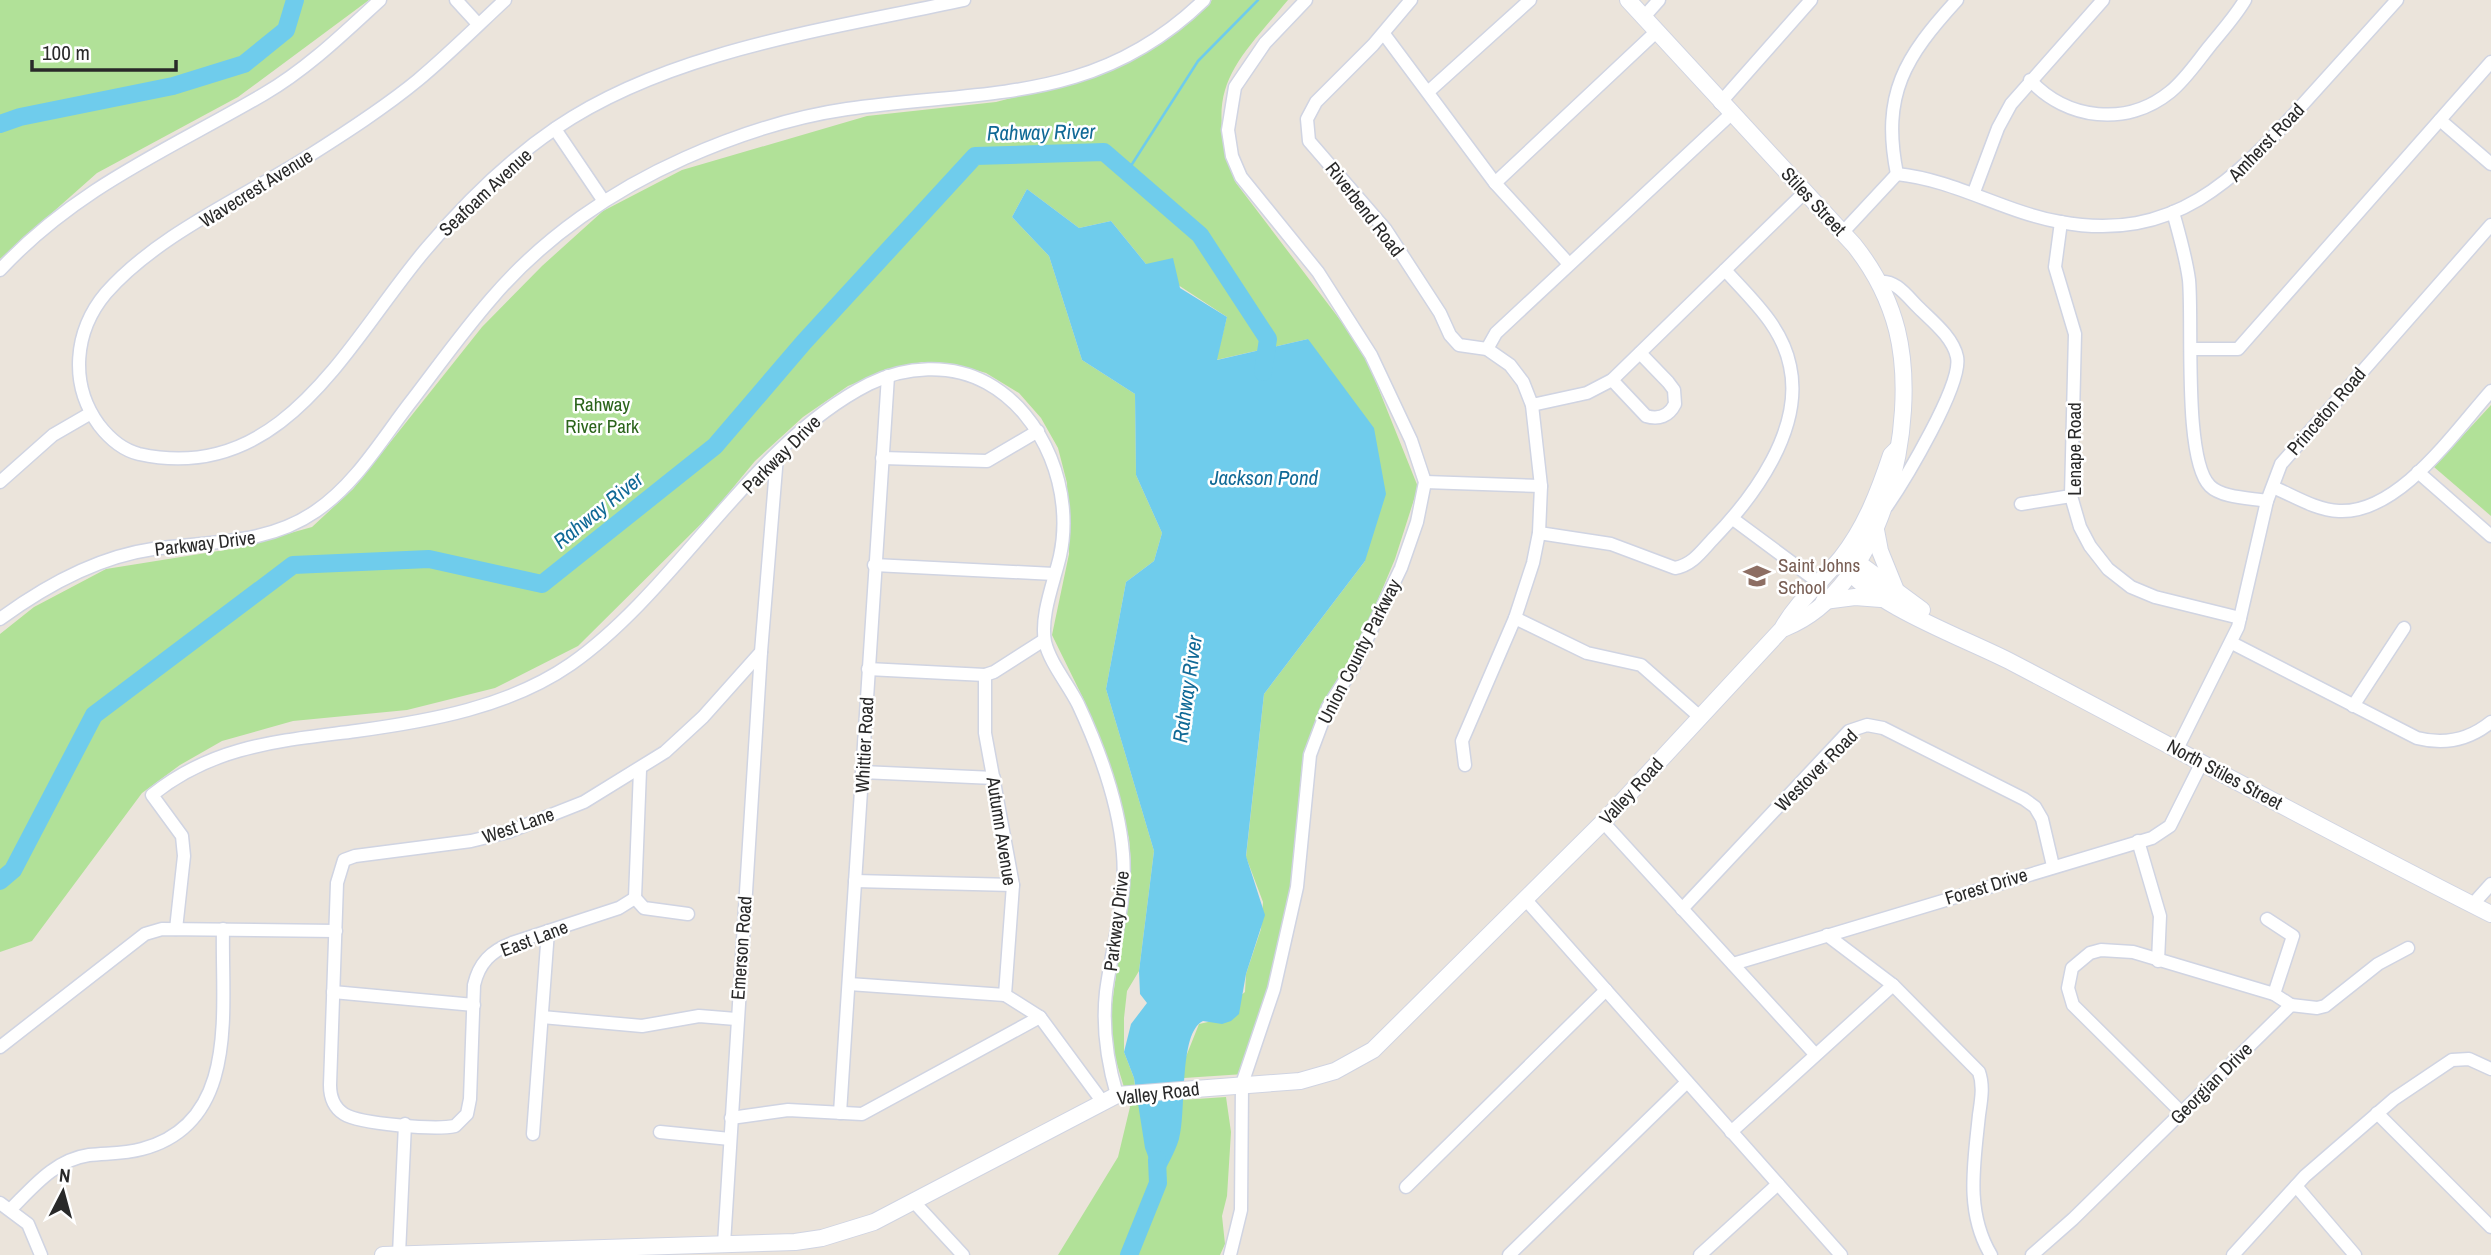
<svg xmlns="http://www.w3.org/2000/svg" width="2491" height="1255" font-family="'Archivo Narrow',sans-serif">
  <style>
    .green { fill: #b1e198 }
    .water { fill: #6fccec }
    .lines { fill: none; stroke-linecap: round; stroke-linejoin: round }
    .stream { stroke: #6fccec; stroke-width: 2.5 }
    .river { stroke: #6fccec; stroke-width: 18 }
    .street-casing { stroke: #d0d4e2; stroke-width: 15 }
    .secondary-casing { stroke: #d0d4e2; stroke-width: 18 }
    .street { stroke: #fff; stroke-width: 12 }
    .secondary { stroke: #fff; stroke-width: 16 }
    .labels { text-anchor: middle; dominant-baseline: central; stroke-width: 5; stroke-linejoin: round; paint-order: stroke }
    .street-label { font-size: 19px; fill: #292929; stroke: #fff }
    .park-label { font-size: 19px; fill: #2b641b; stroke: #fff }
    .education-label { font-size: 19px; fill: #785e54; stroke: #fff; text-anchor: start }
    .water-label { font-size: 21px; font-style: italic; fill: #106996; stroke: #fff }
  </style>
  <rect width="100%" height="100%" fill="#ebe4db"/>
  <!-- green -->
  <g class="green">
    <path d="M0,0H369L238,97L97,173L0,259Z"/>
    <path d="M1212,0H1288C1231,68 1202,90 1236,183L1363,350L1418,487L1395,559L1353,659L1319,715L1302,764L1287,934L1244,1074L1184,1078L1183,1064L1199,1024L1208,1022L1245,992L1246,974L1261,929L1263,902L1246,857L1264,694L1365,561L1308,339L1216,360L1227,317L1146,264L1111,221L1079,228L1027,189L1012,217L1049,256L1082,360L1135,394L1136,475L1162,533L1154,561L1126,582L1106,689L1154,851L1139,971L1127,991L1124,1018V1052L1134,1078L1137,1103L1226,1097L1231,1132L1227,1196L1222,1216L1225,1244L1220,1255H1058L1118,1157L1130,1107L1113,1051L1110,1019L1131,864L1129,838L1083,698L1052,635L1069,554L1067,483L1058,448L1041,418L1019,393L986,373L955,364L922,362L882,372L848,386L803,417L755,461L712,513L578,646L495,688L407,710L293,721L222,741L180,765L142,793L32,941L0,952V634L34,607L106,569L237,548L312,527L353,489L482,327L542,266L603,211L682,170L867,116L996,102L1102,74L1157,43Z"/>
    <path d="M2491,405V516L2434,467Z"/>
  </g>
  <!-- water -->
  <path class="water" d="M1027,189L1079,228L1111,221L1146,264L1173,258L1180,288L1227,317L1217,360L1308,339L1374,428L1386,494L1365,561L1264,694L1246,856L1265,915L1246,974L1239,1014L1231,1021L1222,1024L1203,1021C1178,1033 1187,1113 1179,1139C1174,1155 1165,1169 1158,1183L1145,1148L1134,1078L1124,1052L1131,1024L1147,1003L1140,994L1139,971L1154,851L1106,689L1126,582L1154,561L1162,533L1136,475L1135,394L1082,360L1049,256L1012,217Z"/>
  <g class="lines">
    <!-- stream -->
    <path class="stream" d="M1127,172L1198,61L1258,0"/>
    <!-- river -->
    <g class="river">
      <path d="M0,124L20,117L173,86L244,64L286,30L295,0"/>
      <path d="M0,881L13,870L94,715L293,565L429,559L542,584L715,446L804,342L975,156L1104,152L1200,235L1268,339L1263,372"/>
      <path d="M1129,1255L1158,1183L1157,1160"/>
    </g>
    <defs>
      <g id="street">
        <path d="M456,0L478,24"/>
        <path d="M505,0C476,27 448,55 418,80C384,108 345,133 307,157C242,198 157,235 106,293C74,331 69,384 99,425C109,438 123,450 139,454C285,486 349,339 427,248C464,204 509,160 556,128C670,50 831,29 964,0"/>
        <path d="M1411,0L1373,45L1316,102L1307,119L1309,141L1386,230L1440,313L1450,335L1459,345L1487,349L1510,365L1523,382L1532,405L1541,486L1539,533L1533,563L1515,618L1462,741L1465,765"/>
        <path d="M1643,18L1659,0"/>
        <path d="M1384,34L1495,183L1569,264"/>
        <path d="M2030,80C2067,120 2127,127 2170,92C2185,80 2197,62 2209,47C2221,32 2235,17 2245,0"/>
        <path d="M1428,92L1530,0"/>
        <path d="M1720,103L1811,0"/>
        <path d="M2440,120L2491,164"/>
        <path d="M555,129L603,200"/>
        <path d="M1897,174C1955,180 2004,212 2060,222C2174,243 2235,180 2304,103C2335,69 2366,34 2397,0"/>
        <path d="M1897,174C1881,94 1905,57 1957,0"/>
        <path d="M1495,183L1656,32"/>
        <path d="M1974,192L1998,128L2011,104L2103,0"/>
        <path d="M2173,212C2179,234 2186,257 2189,280C2193,321 2183,460 2210,486C2222,498 2251,498 2267,501"/>
        <path d="M2061,222L2055,267L2075,334L2071,496L2080,527L2090,546L2108,569L2131,587L2155,597L2240,618"/>
        <path d="M1843,232L1897,174"/>
        <path d="M0,270C77,187 170,149 264,94C307,69 344,33 380,0"/>
        <path d="M1879,282C1895,279 1907,296 1918,307C1931,320 1953,337 1957,357C1963,384 1904,481 1887,506"/>
        <path d="M1487,349L1496,333L1731,114"/>
        <path d="M2191,349H2238L2491,62"/>
        <path d="M1612,380L1646,416C1659,420 1669,416 1675,404L1674,390L1668,382L1640,353"/>
        <path d="M1532,405L1587,393L1612,380L1806,191"/>
        <path d="M882,458L987,461L1038,431"/>
        <path d="M2418,472L2491,536"/>
        <path d="M0,482L53,435L91,413"/>
        <path d="M1425,482L1541,486"/>
        <path d="M2273,487C2294,496 2316,510 2339,511C2399,514 2455,431 2491,391"/>
        <path d="M2021,504L2071,496"/>
        <path d="M1733,519L1818,582L1821,590"/>
        <path d="M1539,533L1611,544L1675,568C1692,565 1701,552 1712,540C1754,497 1804,429 1790,366C1782,326 1751,299 1725,270"/>
        <path d="M874,565L1054,574"/>
        <path d="M1515,618L1587,653L1641,665L1700,717"/>
        <path d="M0,619C45,586 97,557 153,549C210,541 267,545 316,511C357,483 383,437 413,399C439,365 464,330 492,298C544,237 613,190 685,158C737,135 792,117 847,109C984,89 1096,105 1204,0"/>
        <path d="M1044,640L994,672L985,675V733L1013,885L1005,995L1040,1017L1102,1101"/>
        <path d="M2232,643L2417,738C2444,745 2469,740 2491,722"/>
        <path d="M868,669L985,675"/>
        <path d="M2353,706L2404,628"/>
        <path d="M2177,749L2238,627L2267,501L2281,464L2491,225"/>
        <path d="M862,772L994,778"/>
        <path d="M1603,822L1814,1053"/>
        <path d="M2138,841L2160,916L2158,961"/>
        <path d="M855,881L1013,885"/>
        <path d="M635,898L619,908L512,943C491,951 479,963 474,985L470,1099L467,1114L455,1126C435,1130 360,1124 344,1114C333,1107 330,1096 330,1085L337,883L344,860L355,856L471,841L508,832L584,802L665,752L703,717L761,652L777,456"/>
        <path d="M635,898L640,770"/>
        <path d="M635,898L644,908L688,914"/>
        <path d="M1526,900L1841,1255"/>
        <path d="M2473,904L2491,884"/>
        <path d="M1682,909L1849,731L1867,725L1883,728L2024,799L2035,807L2042,819L2053,866"/>
        <path d="M2267,919L2293,936L2274,994"/>
        <path d="M176,929L184,856L182,836L152,795C214,745 280,741 356,731C430,721 509,707 571,664C679,588 751,444 869,384C905,366 951,363 987,383C1045,415 1074,492 1060,556C1054,582 1040,616 1045,642C1050,663 1068,684 1078,704C1099,749 1119,803 1123,854C1127,900 1112,946 1106,992C1102,1028 1107,1061 1117,1095"/>
        <path d="M1827,935L1893,985L1979,1072C1984,1086 1981,1101 1979,1115C1974,1164 1965,1212 1991,1255"/>
        <path d="M1733,964L2152,838L2170,826L2202,762"/>
        <path d="M849,984L1005,995"/>
        <path d="M333,992L474,1005"/>
        <path d="M542,1017L642,1026L699,1016L736,1019"/>
        <path d="M0,1047L145,934L162,929L336,931"/>
        <path d="M2181,1112L2073,1005L2068,988L2072,968L2090,953L2101,950L2133,952L2274,994L2291,1005"/>
        <path d="M840,1113L888,376"/>
        <path d="M2377,1113L2491,1227"/>
        <path d="M731,1118L788,1110L862,1114L1040,1017"/>
        <path d="M660,1132L730,1139"/>
        <path d="M1731,1132L1893,985"/>
        <path d="M533,1134L548,931"/>
        <path d="M2296,1186L2355,1255"/>
        <path d="M1406,1187L1606,990"/>
        <path d="M914,1202L963,1255"/>
        <path d="M0,1203L28,1224L41,1255"/>
        <path d="M11,1209C34,1186 55,1160 89,1155C106,1153 124,1154 142,1149C241,1123 221,1008 223,929"/>
        <path d="M724,1244L761,652"/>
        <path d="M399,1254L405,1124"/>
        <path d="M1230,1255L1241,1210L1242,1084L1274,989L1297,887L1310,755L1328,707L1353,668L1401,568L1417,522L1425,482L1411,440L1371,355L1318,272L1241,177L1232,156L1228,130L1235,87L1265,43L1306,0"/>
        <path d="M1509,1255L1687,1082"/>
        <path d="M1700,1255L1778,1184"/>
        <path d="M2032,1255L2073,1219L2291,1005L2317,1008L2325,1006L2378,964L2408,948"/>
        <path d="M2233,1255L2305,1176L2394,1099L2452,1060L2469,1059L2491,1069"/>
      </g>
      <g id="secondary">
        <path d="M1628,0L1854,245C1874,270 1889,299 1897,330C1920,423 1883,589 1785,628"/>
        <path d="M1876,530L1880,551L1895,588"/>
        <path d="M1848,560L1857,562L1922,610"/>
        <path d="M1845,566C1873,606 1967,639 2013,663C2172,746 2330,833 2491,914"/>
        <path d="M1824,601L1855,597L1881,599"/>
        <path d="M383,1255L795,1242L822,1238L874,1222L1117,1095L1300,1081L1335,1071L1373,1050L1603,822L1782,629C1797,602 1821,582 1841,558C1865,528 1879,491 1891,455L1897,449"/>
      </g>
    </defs>
    <!-- street casing -->
    <use href="#street" class="street-casing"/>
    <!-- secondary casing -->
    <use href="#secondary" class="secondary-casing"/>
    <!-- street -->
    <use href="#street" class="street"/>
    <!-- secondary -->
    <use href="#secondary" class="secondary"/>
  </g>
  <!-- icons -->
  <defs>
    <symbol id="school-bare" viewBox="-9 -9 18 18"><path d="M0-5L7-2L0 1L-7-2ZM-4 1L0 2.5L4 1V4Q0 6-4 4Z" fill="#8d6e63" stroke="#fff" stroke-width="2.5" paint-order="stroke"/></symbol>
  </defs>
  <g fill-rule="evenodd">
    <use href="#school-bare" x="1738" y="557" width="38" height="38"/>
  </g>
  <g class="labels">
    <!-- street labels -->
    <g class="street-label">
      <text transform="translate(2266 142) rotate(-46)">Amherst Road</text>
      <text transform="translate(256 188) rotate(-32)">Wavecrest Avenue</text>
      <text transform="translate(485 192) rotate(-43)">Seafoam Avenue</text>
      <text transform="translate(1814 201) rotate(47)">Stiles Street</text>
      <text transform="translate(1365 209) rotate(52)">Riverbend Road</text>
      <text transform="translate(2326 411) rotate(-49)">Princeton Road</text>
      <text transform="translate(2074 449) rotate(-90)">Lenape Road</text>
      <text transform="translate(781 454) rotate(-45)">Parkway Drive</text>
      <text transform="translate(205 543) rotate(-7)">Parkway Drive</text>
      <text transform="translate(1359 651) rotate(-63)">Union County Parkway</text>
      <text transform="translate(864 745) rotate(-87)">Whittier Road</text>
      <text transform="translate(1816 770) rotate(-45)">Westover Road</text>
      <text transform="translate(2225 774) rotate(28)">North Stiles Street</text>
      <text transform="translate(1631 791) rotate(-47)">Valley Road</text>
      <text transform="translate(518 825) rotate(-19)">West Lane</text>
      <text transform="translate(1002 831) rotate(81)">Autumn Avenue</text>
      <text transform="translate(1986 886) rotate(-17)">Forest Drive</text>
      <text transform="translate(1116 921) rotate(-83)">Parkway Drive</text>
      <text transform="translate(534 938) rotate(-21)">East Lane</text>
      <text transform="translate(741 948) rotate(-86)">Emerson Road</text>
      <text transform="translate(2211 1083) rotate(-45)">Georgian Drive</text>
      <text transform="translate(1158 1093) rotate(-7)">Valley Road</text>
    </g>
    <!-- park labels -->
    <g class="park-label">
      <text x="602" y="404">Rahway<tspan x="602" dy="22">River Park</tspan></text>
    </g>
    <!-- education labels -->
    <g class="education-label">
      <text x="1778" y="565">Saint Johns<tspan x="1778" dy="22">School</tspan></text>
    </g>
    <!-- water labels -->
    <g class="water-label">
      <text transform="translate(1041 132) rotate(-1)">Rahway River</text>
      <text x="1264" y="477">Jackson Pond</text>
      <text transform="translate(598 510) rotate(-39)">Rahway River</text>
      <text transform="translate(1187 689) rotate(-82)">Rahway River</text>
    </g>
  </g>
  <!-- north arrow -->
  <g transform="translate(63 1192) rotate(6)" stroke="#ffffff" stroke-width="5" paint-order="stroke">
  <path d="M0-5L12 26L0 18L-12 26Z" fill="#292929"/>
  <text y="-10" font-size="19" font-weight="bold" text-anchor="middle" fill="#292929">N</text>
  </g>
  <!-- scale -->
  <path d="M32 60v10h144v-10" fill="none" stroke="#292929" stroke-width="3.5"/>
  <text x="42" y="60" font-size="21" fill="#292929" stroke="#ffffff" stroke-width="5" paint-order="stroke">100 m</text>
</svg>
